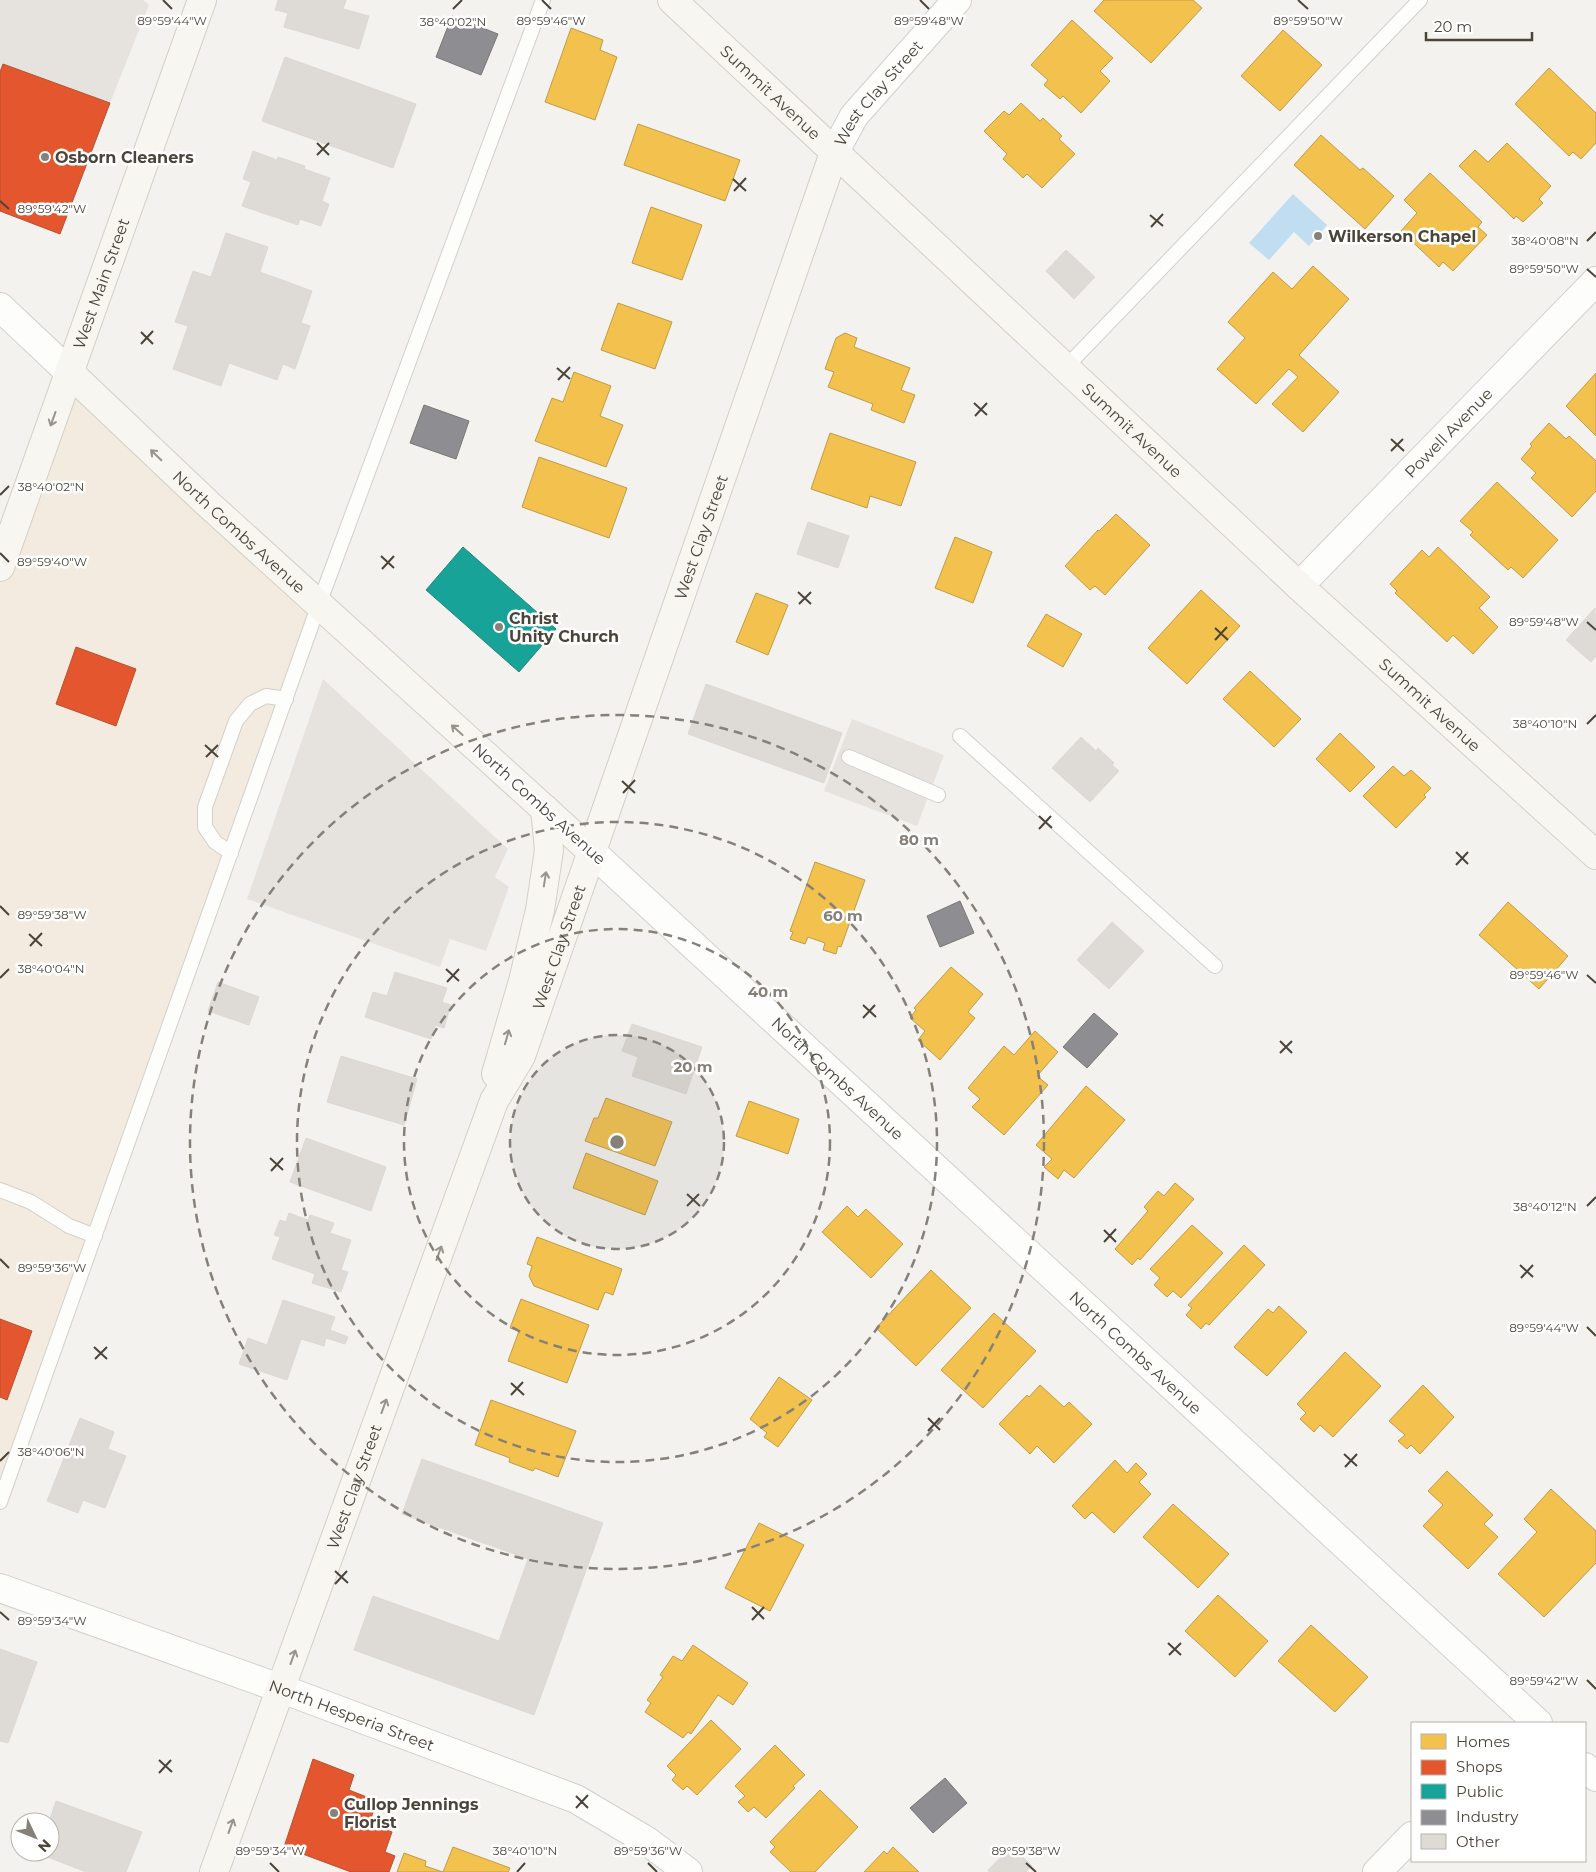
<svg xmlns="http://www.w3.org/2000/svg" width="1596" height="1872" font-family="Montserrat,sans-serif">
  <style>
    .commercial { fill: #f3ebdf }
    .parking { fill: #e6e3df }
    .water { fill: #c0ddf1 }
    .homes { fill: #f2c14e; stroke: #c09c48 }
    .shops { fill: #e4572e; stroke: #b65131 }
    .public { fill: #17a398; stroke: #27867c }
    .industry { fill: #8d8d92; stroke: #797777 }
    .building { fill: #dedbd6; stroke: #dcd9d4 }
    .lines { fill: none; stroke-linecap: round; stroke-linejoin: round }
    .lane-casing { stroke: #d2d0cb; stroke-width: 16 }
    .street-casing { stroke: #d2d0cb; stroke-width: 30 }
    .secondary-casing { stroke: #d3cfc5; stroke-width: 30 }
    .lane { stroke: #fdfdfc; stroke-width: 14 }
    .street { stroke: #fdfdfc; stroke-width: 28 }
    .secondary { stroke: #f7f6f1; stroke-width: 28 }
    .oneway { stroke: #98948c }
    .ticks { fill: none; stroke: #4b4439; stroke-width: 2 }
    .ring { fill: none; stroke: #868178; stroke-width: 2.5; stroke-dasharray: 9 6 }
    .poi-dot { fill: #868178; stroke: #fff; stroke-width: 2 }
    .labels { text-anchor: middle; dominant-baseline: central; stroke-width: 5; stroke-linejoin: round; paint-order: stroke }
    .street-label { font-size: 16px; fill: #4b4439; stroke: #fff }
    .poi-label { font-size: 16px; font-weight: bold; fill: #4b4439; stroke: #fff; text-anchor: start }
    .ticks-label { font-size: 12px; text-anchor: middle; fill: #4b4439; stroke: #fff; stroke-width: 5; stroke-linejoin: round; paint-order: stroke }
    .centre { fill: #868178; stroke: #fff; stroke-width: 2.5 }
    .ring-label { font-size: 15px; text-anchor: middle; font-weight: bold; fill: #868178; stroke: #fff; stroke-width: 5; stroke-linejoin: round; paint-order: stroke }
  </style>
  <rect width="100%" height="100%" fill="#f4f2ee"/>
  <!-- commercial -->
  <path class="commercial" d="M70,373L319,604L0,1502V567Z"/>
  <!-- parking -->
  <g class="parking">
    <path d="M0,0H143L149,5L110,103L3,64L0,72Z"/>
    <path d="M323,679L508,849L495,877L509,887L486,951L450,939L440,967L247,899Z"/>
    <path d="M852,719L944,755L917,826L824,791Z"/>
  </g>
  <!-- water -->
  <path class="water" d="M1293,194L1327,225L1309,246L1294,232L1269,260L1249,243Z"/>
  <!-- homes -->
  <g class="homes">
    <path d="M1104,0H1193L1202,8L1151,63L1094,11Z"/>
    <path d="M1072,20L1113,58L1100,71L1110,81L1081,113L1063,96L1060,99L1044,85L1048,80L1031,65Z"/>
    <path d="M571,28L603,40L600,50L617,57L595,120L545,102Z"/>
    <path d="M1283,30L1322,65L1280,111L1241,76Z"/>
    <path d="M1549,68L1596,113V143L1581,159L1573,152L1569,156L1515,104Z"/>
    <path d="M1021,103L1040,121L1043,118L1062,136L1059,139L1075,154L1042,188L1027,174L1023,178L1003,159L1007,154L984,131L1004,111L1009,115Z"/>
    <path d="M638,124L740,160L725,201L624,165Z"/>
    <path d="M1321,135L1360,170L1363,168L1394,196L1365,229L1294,165Z"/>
    <path d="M1507,143L1551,186L1539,199L1543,203L1523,222L1516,216L1514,219L1459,166L1475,150L1488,162Z"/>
    <path d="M1430,173L1482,222L1478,227L1487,235L1453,271L1443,262L1439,267L1401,231L1417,213L1404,200Z"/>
    <path d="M651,207L702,225L682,280L632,263Z"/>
    <path d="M1313,266L1349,299L1299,355L1339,392L1303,432L1272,404L1298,377L1289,369L1256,404L1217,369L1245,338L1228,322L1273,272L1292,289Z"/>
    <path d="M618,303L672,322L655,369L601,350Z"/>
    <path d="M845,333L857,338L854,347L910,368L901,390L915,395L904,423L871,410L873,404L828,387L834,372L825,369L836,338Z"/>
    <path d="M574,372L611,386L600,416L623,425L606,467L535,441L552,398L563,402Z"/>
    <path d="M1596,373V436L1566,406Z"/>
    <path d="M1549,423L1566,439L1569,436L1596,461V491L1572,517L1531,478L1536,473L1521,459L1532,446L1530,444Z"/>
    <path d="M830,433L916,462L901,506L870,496L867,508L811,489Z"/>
    <path d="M539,457L627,488L609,538L522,507Z"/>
    <path d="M1497,482L1558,540L1523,578L1511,567L1508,570L1470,535L1473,532L1460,521Z"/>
    <path d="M1116,514L1150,545L1105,595L1095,586L1090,590L1065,566L1098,530L1099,531Z"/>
    <path d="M955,537L992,552L973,603L935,588Z"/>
    <path d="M1438,547L1490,597L1479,608L1498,627L1473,654L1453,635L1447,642L1395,593L1397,591L1390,584L1422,550L1429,557Z"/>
    <path d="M1201,590L1240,626L1187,684L1148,648Z"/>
    <path d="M756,593L788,605L768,655L736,642Z"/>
    <path d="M1046,614L1082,634L1063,667L1027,646Z"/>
    <path d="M1250,671L1301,719L1274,747L1223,699Z"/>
    <path d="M1340,733L1375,767L1350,792L1316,759Z"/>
    <path d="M1393,766L1404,776L1411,770L1431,788L1424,795L1426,797L1396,828L1363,796Z"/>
    <path d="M815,862L865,880L841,947L838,946L836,954L823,950L825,943L808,937L805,944L790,939L793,932L790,931Z"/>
    <path d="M1508,902L1568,956L1539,989L1479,935Z"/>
    <path d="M951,967L983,994L968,1012L975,1018L940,1060L918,1040L925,1031L910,1018L916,1010L914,1008Z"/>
    <path d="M1035,1031L1058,1052L1037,1076L1048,1085L1004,1135L972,1107L980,1099L968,1088L1004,1046L1014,1055Z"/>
    <path d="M1086,1086L1125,1120L1074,1178L1064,1170L1058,1179L1044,1167L1052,1159L1036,1145Z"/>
    <path d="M606,1098L672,1122L655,1166L585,1141L594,1118H598Z"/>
    <path d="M749,1101L799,1119L788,1154L736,1136Z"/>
    <path d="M586,1153L658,1181L645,1215L573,1188Z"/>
    <path d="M1175,1183L1194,1199L1140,1260L1138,1258L1132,1265L1115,1249L1148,1211L1144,1207L1158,1191L1164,1196Z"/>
    <path d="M847,1206L858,1217L866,1209L903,1244L871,1278L822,1232Z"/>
    <path d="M1192,1225L1223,1253L1181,1298L1173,1291L1167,1297L1154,1285L1160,1278L1150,1269Z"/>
    <path d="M537,1237L622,1269L613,1295L605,1292L598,1310L534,1286L529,1276L532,1266L527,1264Z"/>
    <path d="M1244,1245L1265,1265L1209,1325L1206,1323L1201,1329L1186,1315L1192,1308L1188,1305Z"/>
    <path d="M931,1270L971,1308L916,1366L876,1328Z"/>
    <path d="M521,1299L589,1325L567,1383L508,1361L519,1331L510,1328Z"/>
    <path d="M1279,1306L1307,1332L1267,1376L1234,1347L1268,1309L1273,1313Z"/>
    <path d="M994,1313L1036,1351L983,1408L941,1370Z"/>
    <path d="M1345,1352L1381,1386L1333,1437L1320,1425L1314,1432L1300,1419L1306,1413L1297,1404Z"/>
    <path d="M779,1377L812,1400L778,1447L764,1437L767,1433L750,1419Z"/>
    <path d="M1040,1385L1064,1407L1069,1402L1092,1424L1054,1463L1037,1446L1030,1454L999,1424L1027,1395L1029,1397Z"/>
    <path d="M1423,1385L1454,1417L1420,1454L1411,1445L1407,1449L1398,1441L1405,1435L1389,1421Z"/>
    <path d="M491,1400L576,1431L558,1477L535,1468L533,1471L509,1462L510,1458L475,1445Z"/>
    <path d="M1115,1460L1127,1473L1136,1463L1147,1474L1139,1482L1151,1494L1114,1533L1092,1512L1085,1519L1072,1506Z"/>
    <path d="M1447,1471L1493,1515L1484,1524L1498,1537L1468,1569L1423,1526L1443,1505L1428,1491Z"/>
    <path d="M1551,1489L1596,1531V1563L1544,1617L1498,1574L1537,1532L1524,1519Z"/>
    <path d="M1173,1504L1229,1554L1198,1588L1143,1537Z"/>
    <path d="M759,1523L804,1545L770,1611L725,1588Z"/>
    <path d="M1218,1595L1268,1641L1235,1677L1185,1631Z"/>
    <path d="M1311,1625L1368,1677L1335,1712L1278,1661Z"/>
    <path d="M693,1645L748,1683L733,1705L718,1695L691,1734L688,1732L683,1738L645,1712L651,1703L647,1700L663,1677L660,1675L673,1656L682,1661Z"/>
    <path d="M711,1720L741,1749L697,1795L687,1786L683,1790L672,1780L676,1775L667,1766Z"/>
    <path d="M775,1745L805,1775L793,1786L795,1788L766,1818L754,1807L748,1812L738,1802L745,1796L735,1786Z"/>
    <path d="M820,1790L858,1827L815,1872H791L770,1852L775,1847L770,1842Z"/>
    <path d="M453,1847L510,1868L508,1872H443Z"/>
    <path d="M893,1847L919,1872H864L884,1851L887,1854Z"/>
    <path d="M404,1853L426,1861L425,1866L443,1872H397Z"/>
  </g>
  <!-- shops -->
  <g class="shops">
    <path d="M3,64L110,103L60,234L0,211V72Z"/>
    <path d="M76,647L136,669L116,726L56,704Z"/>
    <path d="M0,1319L32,1331L7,1400L0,1397Z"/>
    <path d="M313,1759L354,1775L349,1790L377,1801L369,1824L392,1832L385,1852L395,1856L389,1872H351L284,1847Z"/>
  </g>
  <!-- public -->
  <path class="public" d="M463,547L556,629L519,672L426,590Z"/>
  <!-- industry -->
  <g class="industry">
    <path d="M452,16L498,34L481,75L436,57Z"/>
    <path d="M424,405L469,421L456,459L410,443Z"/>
    <path d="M960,901L974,933L940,947L927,916Z"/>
    <path d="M1094,1013L1118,1034L1087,1068L1063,1047Z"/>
    <path d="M945,1778L967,1803L933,1833L910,1808Z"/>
  </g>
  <!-- building -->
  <g class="building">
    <path d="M278,0H346L343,9L369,16L359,49L284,27L288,13L275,10Z"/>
    <path d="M285,57L416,104L393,168L262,121Z"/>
    <path d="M253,151L277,160L278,157L305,166L304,169L330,178L322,201L329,204L321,226L300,219L298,225L242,206L251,182L243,179Z"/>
    <path d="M226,233L268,247L260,272L312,291L301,323L310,326L295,369L283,364L277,380L229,363L221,386L173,369L188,326L175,322L193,271L211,277Z"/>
    <path d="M1066,250L1095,277L1074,299L1046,271Z"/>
    <path d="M808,522L849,536L838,568L797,554Z"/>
    <path d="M1595,608L1596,656L1591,662L1566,640Z"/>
    <path d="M706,684L842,733L824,783L688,734Z"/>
    <path d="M1081,737L1096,751L1098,748L1114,763L1112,765L1119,771L1090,802L1052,768Z"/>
    <path d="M1112,922L1144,951L1109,989L1077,960Z"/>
    <path d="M395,972L447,988L442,1002L451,1005L444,1028L435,1025L431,1039L365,1017L373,992L387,996Z"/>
    <path d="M218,982L259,997L249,1025L208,1011Z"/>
    <path d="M632,1024L702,1047L686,1094L632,1076L638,1057L622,1051Z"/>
    <path d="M341,1056L417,1079L404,1125L327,1102Z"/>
    <path d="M306,1138L386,1167L371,1211L290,1182Z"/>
    <path d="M289,1213L308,1220L310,1215L334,1223L330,1233L351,1240L341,1270L348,1272L341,1292L312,1283L315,1274L272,1259L280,1237L274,1235L280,1220L286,1222Z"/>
    <path d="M283,1300L335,1317L330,1330L348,1337L345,1344L326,1338L324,1346L301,1339L287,1380L239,1364L248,1338L267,1345Z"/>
    <path d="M80,1418L114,1432L108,1449L126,1456L105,1508L83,1500L78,1513L47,1501Z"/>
    <path d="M422,1459L603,1523L534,1715L354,1650L373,1596L499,1641L528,1559L402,1514Z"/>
    <path d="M0,1649L37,1662L8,1743L0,1741Z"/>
    <path d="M56,1801L142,1832L126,1872H86L35,1852H50V1822H49Z"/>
    <path d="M1012,1846L1032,1866L1026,1872H989L988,1870Z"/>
  </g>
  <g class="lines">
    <defs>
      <g id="lane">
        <path d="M1065,368L1420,0"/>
        <path d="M960,736L1215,966"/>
        <path d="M849,757L938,795"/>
        <path d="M231,853L215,842L205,827V807L236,721L250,704L266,696L286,699"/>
        <path d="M0,1190L31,1202L69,1226L95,1236"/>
        <path d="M0,1502L319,604L543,0"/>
      </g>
      <g id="street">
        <path id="s1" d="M834,153L854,116L957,0"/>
        <path d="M0,307L70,373"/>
        <path id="s2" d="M1299,586L1596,281"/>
        <path id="s3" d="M592,852L1538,1723"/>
        <path id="s4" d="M0,1588L282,1689L576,1799L647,1841L688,1872"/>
        <path d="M1585,1767L1596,1777"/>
        <path d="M1377,1872L1412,1836"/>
      </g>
      <g id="secondary">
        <path id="s5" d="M672,0L1299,586L1596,855"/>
        <path id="s6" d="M70,373L207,503L592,852"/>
        <path id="s7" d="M0,567L202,0"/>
        <path d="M496,1074L523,981L540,910L549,850L545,809"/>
        <path id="s8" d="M214,1872L494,1101L521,1056L834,153"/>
      </g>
    </defs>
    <!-- lane casing -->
    <use href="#lane" class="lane-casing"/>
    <!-- street casing -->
    <use href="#street" class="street-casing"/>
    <!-- secondary casing -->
    <use href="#secondary" class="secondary-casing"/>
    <!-- lane -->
    <use href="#lane" class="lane"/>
    <!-- street -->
    <use href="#street" class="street"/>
    <!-- secondary -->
    <use href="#secondary" class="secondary"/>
  </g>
  <!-- one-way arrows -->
  <defs><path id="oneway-shaft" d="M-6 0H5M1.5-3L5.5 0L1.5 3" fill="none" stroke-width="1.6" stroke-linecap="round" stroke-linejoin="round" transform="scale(1.25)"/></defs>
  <g class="oneway">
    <use href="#oneway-shaft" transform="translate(53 419) rotate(110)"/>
    <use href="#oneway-shaft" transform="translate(156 455) rotate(-136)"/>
    <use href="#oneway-shaft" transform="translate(457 730) rotate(-138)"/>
    <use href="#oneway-shaft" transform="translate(545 879) rotate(-81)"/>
    <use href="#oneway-shaft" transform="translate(507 1037) rotate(-74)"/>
    <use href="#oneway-shaft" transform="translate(439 1253) rotate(-70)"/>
    <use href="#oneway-shaft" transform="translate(384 1406) rotate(-70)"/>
    <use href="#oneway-shaft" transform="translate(293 1657) rotate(-70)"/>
    <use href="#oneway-shaft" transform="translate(231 1826) rotate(-70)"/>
  </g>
  <!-- ticks -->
  <path class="ticks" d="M163,0L172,9M542,0L551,9M920,0L929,9M1298,0L1308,9M453,9L462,0M317,143L329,155M317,155L329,143M733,179L746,191M734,191L746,178M0,201L9,209M1150,215L1163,226M1151,227L1163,214M1587,241L1596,232M1587,269L1596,277M141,332L153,344M141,344L153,331M557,368L570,379M558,380L570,367M974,403L987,415M975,416L987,403M1391,439L1404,451M1391,451L1403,439M0,495L9,486M0,553L9,562M381,556L394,568M382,569L394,556M798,592L811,604M799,604L811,592M1587,622L1596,630M1215,628L1228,640M1215,640L1227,627M1587,724L1596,715M205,745L218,757M206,757L218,745M622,781L635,793M623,793L635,780M1039,816L1052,828M1039,829L1051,816M1456,852L1468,864M1456,865L1468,852M0,906L9,915M29,934L42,946M30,946L42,933M446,969L459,981M1587,975L1596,983M0,978L9,969M447,982L459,969M863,1005L876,1017M863,1018L875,1005M1280,1041L1292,1053M1280,1053L1292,1041M270,1158L283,1170M271,1171L283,1158M687,1194L700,1206M687,1206L699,1194M1587,1206L1596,1197M1104,1230L1116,1242M1104,1242L1116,1229M0,1259L9,1268M1520,1265L1533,1277M1521,1278L1533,1265M1587,1327L1596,1336M94,1347L107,1359M95,1359L107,1347M511,1383L524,1395M511,1395L523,1382M928,1418L940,1430M928,1431L940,1418M1344,1454L1357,1466M0,1461L9,1452M1345,1467L1357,1454M335,1571L348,1583M335,1584L347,1571M752,1607L764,1619M0,1612L9,1620M752,1620L764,1607M1168,1643L1181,1655M1169,1655L1181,1643M1587,1680L1596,1689M159,1760L172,1772M159,1773L171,1760M576,1796L588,1808M576,1808L588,1795M270,1863L279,1872M648,1863L657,1872M1026,1863L1036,1872M517,1872L525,1863"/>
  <!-- distance rings -->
  <circle cx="617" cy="1142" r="107" fill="#868178" fill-opacity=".12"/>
  <g class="ring">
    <circle cx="617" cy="1142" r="107"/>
    <circle cx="617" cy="1142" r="213"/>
    <circle cx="617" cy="1142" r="320"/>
    <circle cx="617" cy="1142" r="427"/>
  </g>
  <!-- markers -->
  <g class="poi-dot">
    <circle cx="45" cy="157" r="5"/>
    <circle cx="1318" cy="236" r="5"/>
    <circle cx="499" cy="627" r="5"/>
    <circle cx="334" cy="1813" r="5"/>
  </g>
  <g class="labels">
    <!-- street labels -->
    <g class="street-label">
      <text stroke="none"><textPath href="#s5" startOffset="135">Summit Avenue</textPath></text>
      <text stroke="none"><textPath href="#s1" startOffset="75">West Clay Street</textPath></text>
      <text stroke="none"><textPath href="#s7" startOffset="301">West Main Street</textPath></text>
      <text stroke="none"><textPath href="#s5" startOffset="630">Summit Avenue</textPath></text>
      <text stroke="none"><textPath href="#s2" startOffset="214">Powell Avenue</textPath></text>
      <text stroke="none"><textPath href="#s6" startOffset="232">North Combs Avenue</textPath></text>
      <text stroke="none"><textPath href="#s8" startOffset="1422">West Clay Street</textPath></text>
      <text stroke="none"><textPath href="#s5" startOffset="1035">Summit Avenue</textPath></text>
      <text transform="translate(539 804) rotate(42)">North Combs Avenue</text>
      <text stroke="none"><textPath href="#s8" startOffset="988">West Clay Street</textPath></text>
      <text stroke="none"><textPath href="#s3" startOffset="334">North Combs Avenue</textPath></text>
      <text stroke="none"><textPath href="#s3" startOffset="739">North Combs Avenue</textPath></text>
      <text stroke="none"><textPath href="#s8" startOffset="410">West Clay Street</textPath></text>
      <text stroke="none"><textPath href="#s4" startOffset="374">North Hesperia Street</textPath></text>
    </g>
    <!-- poi labels -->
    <g class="poi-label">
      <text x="55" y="157">Osborn Cleaners</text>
      <text x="1328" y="236">Wilkerson Chapel</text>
      <text x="509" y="618">Christ<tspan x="509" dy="18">Unity Church</tspan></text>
      <text x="344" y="1804">Cullop Jennings<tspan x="344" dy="18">Florist</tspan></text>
    </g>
  </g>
  <g class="ticks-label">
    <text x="929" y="25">89°59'48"W</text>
    <text x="172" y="25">89°59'44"W</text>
    <text x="551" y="25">89°59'46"W</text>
    <text x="1308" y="25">89°59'50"W</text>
    <text x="453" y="26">38°40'02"N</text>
    <text x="52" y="213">89°59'42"W</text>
    <text x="1545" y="245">38°40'08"N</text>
    <text x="1544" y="273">89°59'50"W</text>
    <text x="51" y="491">38°40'02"N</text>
    <text x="52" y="566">89°59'40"W</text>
    <text x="1544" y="626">89°59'48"W</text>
    <text x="1545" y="728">38°40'10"N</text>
    <text x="52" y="919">89°59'38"W</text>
    <text x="51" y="973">38°40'04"N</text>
    <text x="1544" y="979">89°59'46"W</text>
    <text x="1545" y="1211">38°40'12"N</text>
    <text x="52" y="1272">89°59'36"W</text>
    <text x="1544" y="1332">89°59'44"W</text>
    <text x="51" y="1456">38°40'06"N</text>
    <text x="52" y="1625">89°59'34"W</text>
    <text x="1544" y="1685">89°59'42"W</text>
    <text x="525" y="1855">38°40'10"N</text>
    <text x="270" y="1855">89°59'34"W</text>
    <text x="648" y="1855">89°59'36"W</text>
    <text x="1026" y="1855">89°59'38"W</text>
  </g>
  <circle cx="617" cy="1142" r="8" class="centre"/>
  <g class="ring-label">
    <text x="919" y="845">80 m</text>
    <text x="843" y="921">60 m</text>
    <text x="768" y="997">40 m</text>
    <text x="693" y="1072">20 m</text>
  </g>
  <!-- legend -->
  <rect x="1411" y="1722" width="175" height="140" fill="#ffffff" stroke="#b7b4b0"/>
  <rect x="1421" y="1734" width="25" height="15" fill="#f2c14e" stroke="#b7b4b0"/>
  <text x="1456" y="1747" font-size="15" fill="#4b4439">Homes</text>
  <rect x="1421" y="1760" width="25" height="15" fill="#e4572e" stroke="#b7b4b0"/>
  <text x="1456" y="1772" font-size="15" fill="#4b4439">Shops</text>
  <rect x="1421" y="1784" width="25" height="15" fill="#17a398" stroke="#b7b4b0"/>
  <text x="1456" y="1797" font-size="15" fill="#4b4439">Public</text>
  <rect x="1421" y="1810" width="25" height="15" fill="#8d8d92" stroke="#b7b4b0"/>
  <text x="1456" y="1822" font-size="15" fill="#4b4439">Industry</text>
  <rect x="1421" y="1834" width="25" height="15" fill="#dedbd6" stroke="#b7b4b0"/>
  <text x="1456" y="1847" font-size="15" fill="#4b4439">Other</text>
  <!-- north arrow -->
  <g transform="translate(35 1837) rotate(133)"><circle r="24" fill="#ffffff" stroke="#b7b4b0"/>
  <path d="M0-4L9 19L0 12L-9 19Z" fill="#868178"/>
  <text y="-8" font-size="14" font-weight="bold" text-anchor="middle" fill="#4b4439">N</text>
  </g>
  <!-- scale -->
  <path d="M1426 32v8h106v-8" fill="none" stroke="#4b4439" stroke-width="2.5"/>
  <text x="1434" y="32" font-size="15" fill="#4b4439" stroke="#ffffff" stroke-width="4" paint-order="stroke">20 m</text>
</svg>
